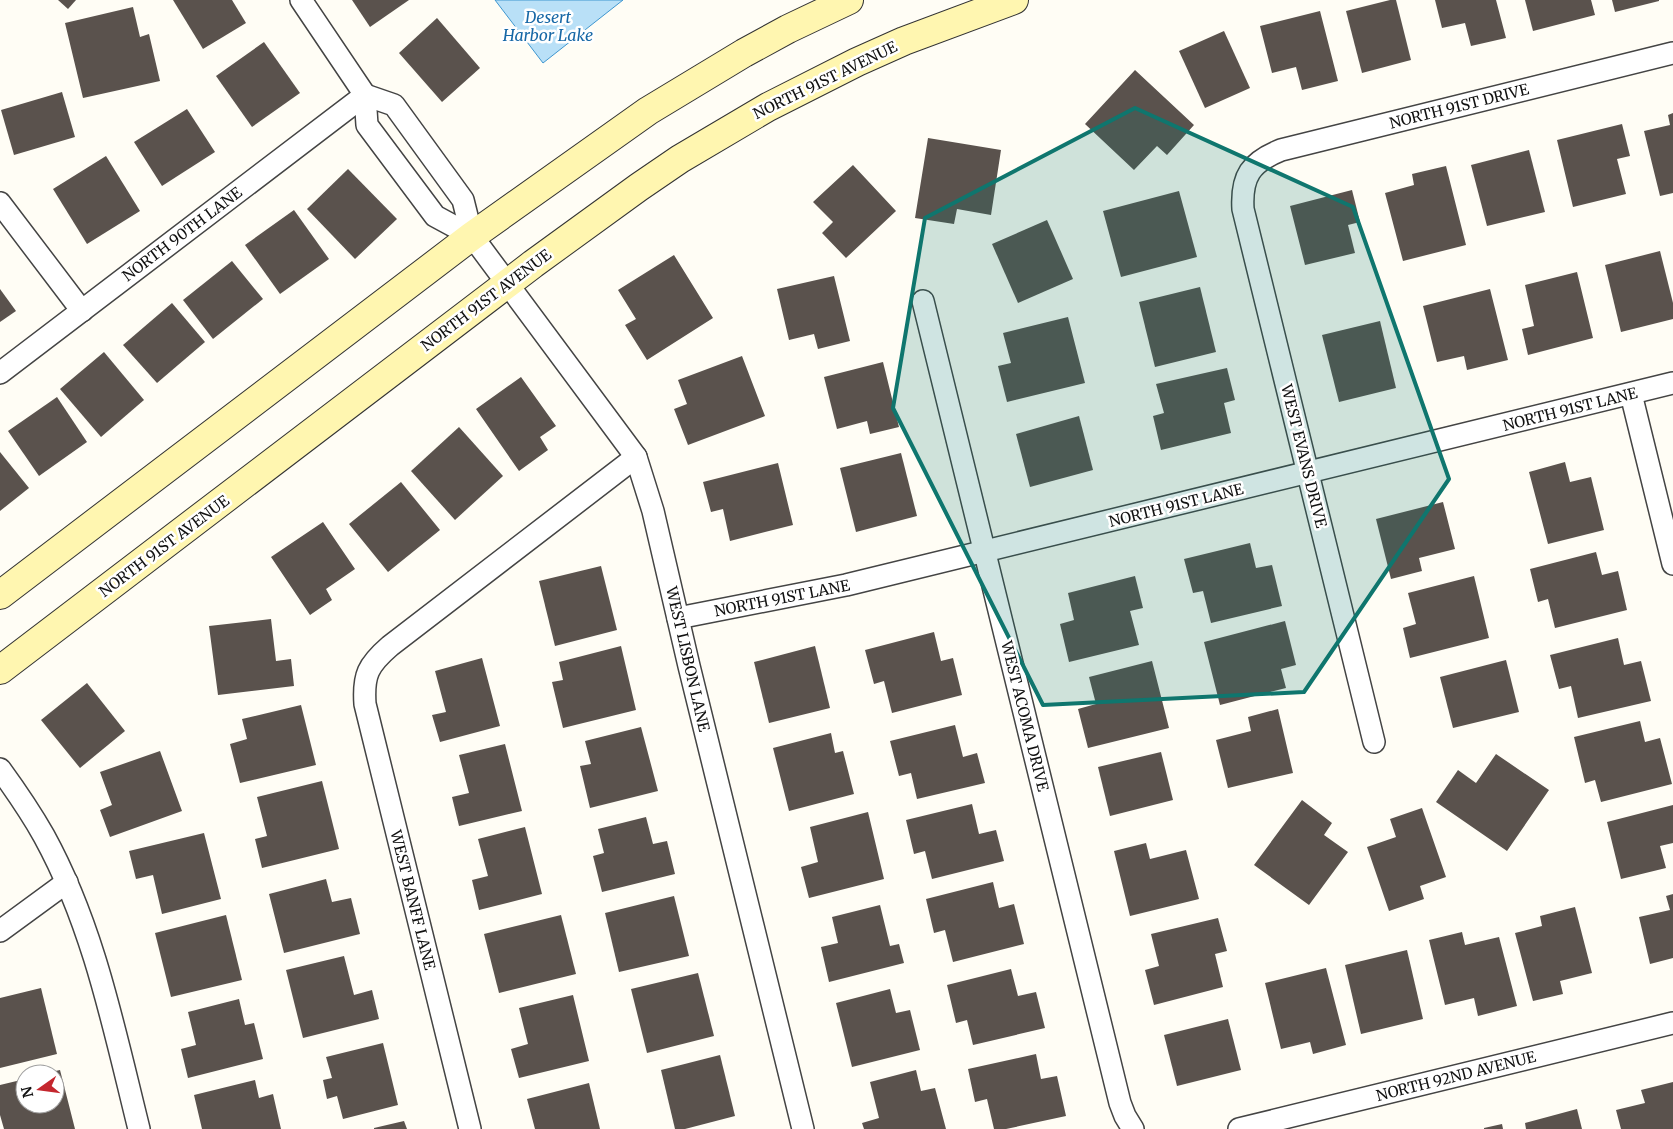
<svg xmlns="http://www.w3.org/2000/svg" width="1673" height="1129" font-family="Merriweather,serif">
  <style>
    .water { fill: #b9e0f7; stroke: #3f96cf }
    .building { fill: #5a524d }
    .lines { fill: none; stroke-linecap: round; stroke-linejoin: round }
    .minor-casing { stroke: #444; stroke-width: 24 }
    .secondary-casing { stroke: #333; stroke-width: 30 }
    .minor { stroke: #fff; stroke-width: 21 }
    .secondary { stroke: #fff6b0; stroke-width: 28 }
    .marked { fill: #0f766e; fill-opacity: 0.2; stroke: #0f766e; stroke-width: 4; stroke-linejoin: round }
    .labels { text-anchor: middle; dominant-baseline: central; stroke-width: 5; stroke-linejoin: round; paint-order: stroke }
    .street-label { font-size: 15px; fill: #111; stroke: #fff }
    .water-label { font-size: 16px; font-style: italic; fill: #1768a6; stroke: #fff }
  </style>
  <rect width="100%" height="100%" fill="#fffdf5"/>
  <!-- water -->
  <path class="water" d="M495,0H623L543,63Z"/>
  <!-- building -->
  <g class="building">
    <path d="M58,0H76L68,9Z"/>
    <path d="M173,0H232L246,23L203,49Z"/>
    <path d="M352,0H409L370,27Z"/>
    <path d="M1390,0H1396L1411,60L1362,73L1346,11Z"/>
    <path d="M1435,0H1496L1506,38L1471,46L1465,23L1442,28Z"/>
    <path d="M1525,0H1591L1595,15L1533,31Z"/>
    <path d="M1612,0H1659V1L1615,12Z"/>
    <path d="M133,7L140,37L149,34L160,81L83,98L65,23Z"/>
    <path d="M1320,11L1338,81L1302,90L1296,67L1272,73L1260,26Z"/>
    <path d="M437,18L480,68L442,102L399,53Z"/>
    <path d="M1224,31L1250,88L1205,108L1179,51Z"/>
    <path d="M264,42L300,93L252,127L216,76Z"/>
    <path d="M1135,70L1194,125L1167,155L1157,146L1134,170L1085,124Z"/>
    <path d="M62,92L75,137L14,155L1,110Z"/>
    <path d="M187,109L215,152L162,186L134,142Z"/>
    <path d="M1673,113V193L1660,196L1644,131L1670,125L1668,115Z"/>
    <path d="M1622,124L1630,156L1617,159L1626,194L1573,207L1557,140Z"/>
    <path d="M928,138L1001,150L991,215L957,209L954,224L915,218Z"/>
    <path d="M1529,150L1545,212L1487,226L1471,165Z"/>
    <path d="M106,156L140,211L87,244L53,189Z"/>
    <path d="M853,165L896,211L846,258L822,233L833,222L813,202Z"/>
    <path d="M1446,166L1466,245L1403,261L1385,193L1414,185L1412,174Z"/>
    <path d="M348,169L397,219L355,259L307,209Z"/>
    <path d="M1352,190L1360,222L1348,225L1355,253L1305,265L1290,206Z"/>
    <path d="M1179,191L1197,257L1121,277L1103,211Z"/>
    <path d="M294,210L329,259L280,294L245,245Z"/>
    <path d="M1047,220L1073,279L1018,303L992,244Z"/>
    <path d="M1660,251L1673,303V319L1621,332L1605,265Z"/>
    <path d="M674,255L713,318L647,360L625,325L636,319L618,290Z"/>
    <path d="M232,261L263,299L213,339L183,300Z"/>
    <path d="M1577,272L1593,338L1528,355L1522,329L1534,326L1525,285Z"/>
    <path d="M834,276L850,341L818,349L814,334L789,340L777,289Z"/>
    <path d="M1200,287L1216,352L1155,367L1139,302Z"/>
    <path d="M0,289L16,311L0,322Z"/>
    <path d="M1490,289L1508,360L1467,370L1464,356L1437,362L1423,306Z"/>
    <path d="M172,303L205,342L157,383L123,345Z"/>
    <path d="M1068,317L1085,383L1007,402L998,366L1011,363L1003,333Z"/>
    <path d="M1380,321L1396,388L1339,402L1322,335Z"/>
    <path d="M104,352L144,400L101,437L60,389Z"/>
    <path d="M742,356L765,416L688,445L674,409L687,404L678,380Z"/>
    <path d="M883,362L899,427L870,434L867,421L837,429L824,377Z"/>
    <path d="M1227,368L1235,400L1224,403L1231,433L1161,450L1153,416L1164,413L1156,384Z"/>
    <path d="M521,377L556,426L540,437L548,450L519,471L476,409Z"/>
    <path d="M57,397L87,442L39,476L8,431Z"/>
    <path d="M1079,416L1093,470L1030,487L1016,434Z"/>
    <path d="M459,427L503,476L455,520L411,471Z"/>
    <path d="M0,452L29,488L0,511Z"/>
    <path d="M901,453L917,516L856,532L840,468Z"/>
    <path d="M1565,462L1570,482L1591,477L1604,530L1548,544L1529,472Z"/>
    <path d="M778,463L793,525L730,541L723,509L711,512L703,482Z"/>
    <path d="M401,482L440,530L388,572L349,524Z"/>
    <path d="M1443,502L1455,549L1419,558L1422,571L1391,579L1376,519Z"/>
    <path d="M323,522L355,569L326,589L332,600L310,615L271,557Z"/>
    <path d="M1250,543L1256,568L1272,565L1282,606L1211,623L1203,591L1193,593L1184,559Z"/>
    <path d="M1596,552L1602,575L1618,571L1627,610L1555,628L1548,599L1538,602L1530,569Z"/>
    <path d="M601,566L617,630L555,646L539,581Z"/>
    <path d="M1135,576L1143,608L1130,611L1139,645L1069,662L1060,624L1074,620L1068,593Z"/>
    <path d="M1474,576L1489,638L1410,658L1403,628L1416,624L1408,593Z"/>
    <path d="M271,619L276,661L291,659L294,686L218,695L209,626Z"/>
    <path d="M1285,621L1296,665L1281,669L1286,688L1220,705L1204,642Z"/>
    <path d="M934,632L941,661L953,658L962,695L892,713L884,681L874,684L865,650Z"/>
    <path d="M1618,638L1624,665L1641,661L1651,701L1578,718L1571,686L1559,689L1550,655Z"/>
    <path d="M621,646L636,710L563,728L552,682L563,680L559,662Z"/>
    <path d="M815,646L830,708L769,723L754,662Z"/>
    <path d="M482,658L500,726L440,742L432,715L446,712L435,671Z"/>
    <path d="M1506,660L1519,712L1453,728L1440,677Z"/>
    <path d="M1152,661L1169,728L1088,748L1078,709L1096,704L1089,677Z"/>
    <path d="M87,683L125,731L80,768L41,720Z"/>
    <path d="M301,705L316,765L240,783L230,744L247,739L242,719Z"/>
    <path d="M1278,709L1293,773L1228,788L1216,740L1251,731L1248,717Z"/>
    <path d="M1640,721L1645,742L1660,738L1672,784L1601,802L1595,780L1585,783L1574,737Z"/>
    <path d="M955,725L963,757L977,753L985,783L917,799L911,773L899,776L890,741Z"/>
    <path d="M641,727L658,791L590,808L580,766L591,764L585,741Z"/>
    <path d="M831,733L835,753L843,751L854,794L789,811L773,748Z"/>
    <path d="M505,744L522,811L459,826L452,797L469,793L459,755Z"/>
    <path d="M160,751L182,811L110,837L100,810L112,805L100,772Z"/>
    <path d="M1161,752L1173,800L1110,816L1098,767Z"/>
    <path d="M1496,754L1549,790L1507,851L1436,802L1458,770L1476,783Z"/>
    <path d="M322,781L339,849L262,868L255,839L267,836L257,797Z"/>
    <path d="M1302,800L1332,823L1324,835L1348,852L1309,905L1254,865Z"/>
    <path d="M972,804L979,834L996,830L1004,861L932,879L925,851L914,854L906,820Z"/>
    <path d="M1673,805V843L1660,846L1666,868L1621,879L1607,822Z"/>
    <path d="M1422,808L1446,877L1420,886L1424,899L1389,911L1367,847L1396,837L1390,819Z"/>
    <path d="M868,812L884,879L809,898L801,867L818,862L810,827Z"/>
    <path d="M646,817L653,844L667,841L675,874L602,892L593,856L604,853L598,829Z"/>
    <path d="M525,827L542,894L479,910L472,880L488,876L478,839Z"/>
    <path d="M204,833L221,899L162,914L153,875L136,879L129,851Z"/>
    <path d="M1146,843L1150,859L1186,850L1199,899L1130,916L1114,851Z"/>
    <path d="M326,879L332,902L351,898L360,934L284,953L269,894Z"/>
    <path d="M993,882L999,908L1014,904L1024,944L953,962L945,930L934,933L926,899Z"/>
    <path d="M1673,894V958L1650,964L1639,917L1670,910L1666,896Z"/>
    <path d="M674,896L689,956L619,972L605,913Z"/>
    <path d="M880,905L890,946L899,944L904,963L829,982L821,947L838,943L832,917Z"/>
    <path d="M1575,907L1592,973L1560,981L1563,994L1533,1001L1515,933L1542,926L1540,916Z"/>
    <path d="M226,915L242,980L171,997L155,933Z"/>
    <path d="M561,915L576,974L499,993L484,934Z"/>
    <path d="M1218,918L1227,951L1215,954L1223,987L1154,1005L1145,970L1159,966L1151,934Z"/>
    <path d="M1462,932L1465,945L1499,937L1517,1006L1478,1016L1474,998L1445,1005L1429,940Z"/>
    <path d="M1407,950L1423,1019L1361,1034L1345,965Z"/>
    <path d="M344,956L354,995L372,990L379,1019L303,1038L286,970Z"/>
    <path d="M1326,968L1346,1045L1313,1054L1310,1042L1281,1049L1265,983Z"/>
    <path d="M1011,969L1018,996L1036,992L1045,1028L973,1045L967,1020L956,1023L947,985Z"/>
    <path d="M698,973L714,1036L647,1053L631,989Z"/>
    <path d="M41,988L57,1054L0,1068V998Z"/>
    <path d="M890,989L896,1013L910,1010L920,1050L852,1067L836,1003Z"/>
    <path d="M573,995L589,1061L519,1078L511,1049L528,1044L519,1008Z"/>
    <path d="M239,999L245,1025L254,1023L263,1059L188,1078L181,1049L196,1045L188,1012Z"/>
    <path d="M1228,1019L1241,1070L1177,1086L1164,1035Z"/>
    <path d="M383,1043L398,1105L343,1119L337,1096L327,1099L323,1080L332,1078L326,1057Z"/>
    <path d="M1036,1054L1041,1079L1057,1076L1066,1116L1006,1129H994L987,1099L975,1102L968,1069Z"/>
    <path d="M720,1055L735,1116L685,1129H675L661,1070Z"/>
    <path d="M60,1070L75,1129H4L0,1115V1085L25,1079V1104H55V1074L47,1073Z"/>
    <path d="M916,1070L921,1091L935,1088L946,1129H864L862,1123L879,1118L870,1082Z"/>
    <path d="M255,1080L259,1098L273,1094L281,1129H202L194,1095Z"/>
    <path d="M1673,1082V1129H1621L1616,1110L1645,1103L1641,1090Z"/>
    <path d="M589,1083L600,1129H535L527,1099Z"/>
    <path d="M1577,1109L1582,1129H1526L1525,1123Z"/>
    <path d="M404,1121L407,1129H374V1128Z"/>
    <path d="M1502,1124L1503,1129H1484V1128Z"/>
  </g>
  <g class="lines">
    <defs>
      <g id="minor">
        <path d="M301,0L365,95L367,125L435,216L472,236"/>
        <path d="M365,95L394,105L463,200L472,236L636,457L653,511L689,666L803,1129"/>
        <path d="M0,203L82,311"/>
        <path d="M923,301L1120,1103L1125,1116L1133,1129"/>
        <path d="M0,373L365,95"/>
        <path d="M1631,394L1673,564"/>
        <path d="M678,618L846,585L1673,383"/>
        <path d="M1374,742L1243,209C1241,176 1251,162 1281,150L1673,53"/>
        <path d="M0,769C16,791 31,813 44,836C94,927 114,1029 139,1129"/>
        <path d="M0,931L67,882"/>
        <path d="M470,1129L365,704C363,675 368,665 390,646L636,457"/>
        <path d="M1239,1129L1673,1023"/>
      </g>
      <g id="secondary">
        <path d="M0,595L472,236L648,111L744,53L788,29L849,0"/>
        <path d="M0,670L533,264L639,187L680,159L768,107L857,62L904,41L1014,0"/>
      </g>
    </defs>
    <!-- minor casing -->
    <use href="#minor" class="minor-casing"/>
    <!-- secondary casing -->
    <use href="#secondary" class="secondary-casing"/>
    <!-- minor -->
    <use href="#minor" class="minor"/>
    <!-- secondary -->
    <use href="#secondary" class="secondary"/>
  </g>
  <!-- marked area -->
  <path class="marked" d="M1135,108L1353,207L1449,479L1304,692L1043,705L893,408L925,218Z"/>
  <g class="labels">
    <!-- street labels -->
    <g class="street-label">
      <text transform="translate(825 80) rotate(-26)">NORTH 91ST AVENUE</text>
      <text transform="translate(1459 106) rotate(-14)">NORTH 91ST DRIVE</text>
      <text transform="translate(182 234) rotate(-37)">NORTH 90TH LANE</text>
      <text transform="translate(486 300) rotate(-37)">NORTH 91ST AVENUE</text>
      <text transform="translate(1570 409) rotate(-14)">NORTH 91ST LANE</text>
      <text transform="translate(1304 456) rotate(76)">WEST EVANS DRIVE</text>
      <text transform="translate(1176 505) rotate(-14)">NORTH 91ST LANE</text>
      <text transform="translate(164 546) rotate(-37)">NORTH 91ST AVENUE</text>
      <text transform="translate(782 598) rotate(-11)">NORTH 91ST LANE</text>
      <text transform="translate(688 659) rotate(77)">WEST LISBON LANE</text>
      <text transform="translate(1025 716) rotate(76)">WEST ACOMA DRIVE</text>
      <text transform="translate(413 900) rotate(76)">WEST BANFF LANE</text>
      <text transform="translate(1456 1076) rotate(-14)">NORTH 92ND AVENUE</text>
    </g>
    <!-- water labels -->
    <g class="water-label">
      <text x="548" y="17">Desert<tspan x="548" dy="18">Harbor Lake</tspan></text>
    </g>
  </g>
  <!-- north arrow -->
  <g transform="translate(40 1089) rotate(256)"><circle r="24" fill="#ffffff" stroke="#a0a0a0"/>
  <path d="M0-4L9 19L0 12L-9 19Z" fill="#c4262e"/>
  <text y="-8" font-size="14" font-weight="bold" text-anchor="middle" fill="#111111">N</text>
  </g>
</svg>
